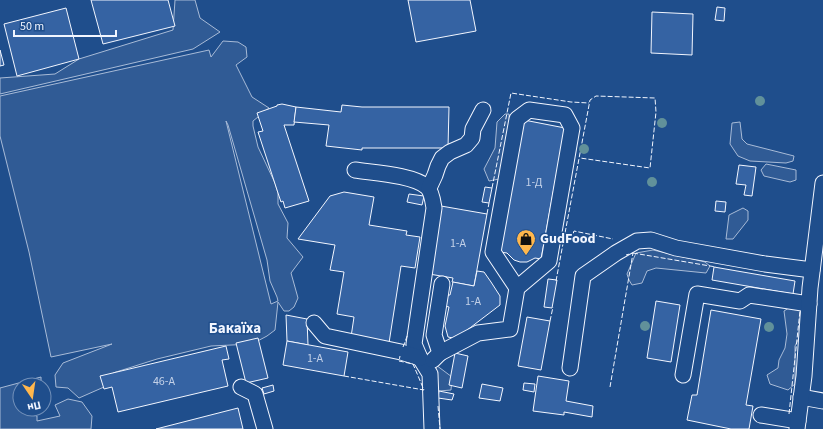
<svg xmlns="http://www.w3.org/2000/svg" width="823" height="429" font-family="'Source Sans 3',sans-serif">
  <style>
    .built { fill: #305b95; stroke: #a8bbd7; fill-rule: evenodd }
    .building { fill: #3563a3; stroke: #f2f6ff }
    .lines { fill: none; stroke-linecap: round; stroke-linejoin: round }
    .minor-casing { stroke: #f2f6ff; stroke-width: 17 }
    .minor { stroke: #1f4e8c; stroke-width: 15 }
    .fence { stroke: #f2f6ff; stroke-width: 1; stroke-dasharray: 5 2; stroke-linecap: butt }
    .tree { fill: #61919a }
    .labels { text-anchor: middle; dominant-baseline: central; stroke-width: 3; stroke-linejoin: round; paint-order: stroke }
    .number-label { font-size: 12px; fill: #c3d1e8 }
    .poi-label { font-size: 14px; font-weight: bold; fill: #f2f6ff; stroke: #1f4e8c; text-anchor: start }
    .neighbourhood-label { font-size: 15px; font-weight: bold; fill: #f2f6ff; stroke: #1f4e8c }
  </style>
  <rect width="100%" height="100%" fill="#1f4e8c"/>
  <!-- built -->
  <g class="built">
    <path d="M175,0H195L200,18L220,32L193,49L0,94V78L55,74L79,59L173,30Z"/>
    <path d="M223,41L238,42L246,47L247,57L236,65L252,97L269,108L253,121V126L258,147L275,183L278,193V204L288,223L287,238L303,257L291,273L298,298L294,307L289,311H284L278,302L275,330L267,336L252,344L211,346L157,359L113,373L104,387L79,398L68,388L56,387L55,375L63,363L112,344L51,357L29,252L0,136V96L209,50L211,57ZM226,121L228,125L267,260L270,281L277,297L278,301L271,304Z"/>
    <path d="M505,114H509L510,130L499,179L489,181L484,169L495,148L497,122Z"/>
    <path d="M740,122L742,139L747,144L794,156L793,161L786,163L750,161L738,156L730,144L732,123Z"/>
    <path d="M766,164L796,170V180L790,182L764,176L761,170Z"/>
    <path d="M743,208L748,211V220L733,239H726L729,215Z"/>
    <path d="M653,250L705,262L710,266L706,273L656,268L647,271L642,283L632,285L629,280L627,274L636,253Z"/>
    <path d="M792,306H803L804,328L795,346V384L788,390L770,384L767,375L778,368L779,360L785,348L787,334L784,311Z"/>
    <path d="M436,365L452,377L451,390L439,391L435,388Z"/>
    <path d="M41,377V385H20V409H24L23,412L37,416V421L60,416L55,405L68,399L82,402L92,416L91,429H0V388Z"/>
  </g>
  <!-- building -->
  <g class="building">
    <path d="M91,0H168L175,26L103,44Z"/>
    <path d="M408,0H470L476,31L416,42Z"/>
    <path d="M717,7L725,8L724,21L715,20Z"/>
    <path d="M66,8L79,59L17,76L4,24Z"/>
    <path d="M652,12L693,14L692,55L651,53Z"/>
    <path d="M0,50L4,65L0,66Z"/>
    <path d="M282,104L296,107L294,125H284L309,201L285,208L283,201L281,202L278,193L258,132L263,131L257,113L277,106V105Z"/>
    <path d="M342,105L362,107H449L448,148H362V150L326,146L329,125L294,122L296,107L341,112Z"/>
    <path d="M524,120L565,128L541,259L535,258L527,262H520L514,260L507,253L500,252Z"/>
    <path d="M739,165L756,167L752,196L744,195L746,185L736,184Z"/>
    <path d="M485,187L492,188L489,203L482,202Z"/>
    <path d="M344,192L374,197L369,225L407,231L406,235L420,237L415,268L401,266L389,343L351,337L354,317L337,314L344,272L330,270L335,245L298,239L330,196Z"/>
    <path d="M409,194L424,196L422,205L407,202Z"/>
    <path d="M716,201L726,202L725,212L715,211Z"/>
    <path d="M441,206L487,214L474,286L452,282L453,278L429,274Z"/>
    <path d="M714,267L795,281L793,294L712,280Z"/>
    <path d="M477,271L484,272L491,282L500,296V305L458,337L453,338L448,337L445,326L449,307L445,306L448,295H450L453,282L474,286Z"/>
    <path d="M548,279L557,280L552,308L544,307Z"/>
    <path d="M656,301L680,305L671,362L647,358Z"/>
    <path d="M711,310L761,319L746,405L753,406L749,429H731L687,420L692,395H697Z"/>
    <path d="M286,315L307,319L308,345L287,341Z"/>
    <path d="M527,317L550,321L541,370L518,366Z"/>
    <path d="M258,338L268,378L246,383L236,343Z"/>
    <path d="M287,341L348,352L344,376L283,365Z"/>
    <path d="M226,346L229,359L222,360L228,386L118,412L112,387L104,389L100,376Z"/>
    <path d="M455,353L468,356L462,388L449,385Z"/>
    <path d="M538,376L569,381L566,401L593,406L592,417L564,412V415L533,411Z"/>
    <path d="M524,383L535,384L534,392L523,390Z"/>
    <path d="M482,384L503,388L500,401L479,398Z"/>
    <path d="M273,385L274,391L264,394L262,388Z"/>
    <path d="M439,391L454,394L452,400L438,398Z"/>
    <path d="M238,408L243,429H156Z"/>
  </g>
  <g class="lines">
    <defs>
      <g id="minor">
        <path d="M355,170C375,173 413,175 427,187C432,192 433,202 434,208L414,344L420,358L430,374L432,429"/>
        <path d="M429,188L435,175L438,166L442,158L450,152L466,145L472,138L473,129L483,110"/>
        <path d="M314,323L325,336L401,352L420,358"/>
        <path d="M440,353L478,333L510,329L517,288L493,252L517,119L529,110L565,115L572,128L549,261L517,288"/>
        <path d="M433,360L440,353L434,335L442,284"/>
        <path d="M570,368L583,276L616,253L637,241L651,240L676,248L765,264L812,270"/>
        <path d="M683,375L697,294L740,301L749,295L809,304"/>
        <path d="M241,387L255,394L265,429"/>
        <path d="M801,397L823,401"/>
        <path d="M761,415L798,421"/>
        <path d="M797,429L804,376L810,288L823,183"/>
      </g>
    </defs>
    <!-- minor casing -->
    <use href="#minor" class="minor-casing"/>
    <!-- minor -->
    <use href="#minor" class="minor"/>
    <!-- fence -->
    <g class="fence">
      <path d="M492,188L511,93L571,102L589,103"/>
      <path d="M487,214L489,203"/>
      <path d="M564,239L571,240L574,231L613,239"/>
      <path d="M633,253L716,267"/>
      <path d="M556,281L590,100L596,96L655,98L656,112L650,168L580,158"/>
      <path d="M550,321L553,307"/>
      <path d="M403,347L408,334"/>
      <path d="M344,376L424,390L413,364L399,361L400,356"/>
      <path d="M610,387L633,253L626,255"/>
      <path d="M438,406L440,429"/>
      <path d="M789,414L800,311"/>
    </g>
  </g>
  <!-- trees -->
  <g class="tree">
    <circle cx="760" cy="101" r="5"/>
    <circle cx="662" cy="123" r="5"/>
    <circle cx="584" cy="149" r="5"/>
    <circle cx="652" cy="182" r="5"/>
    <circle cx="645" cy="326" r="5"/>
    <circle cx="769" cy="327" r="5"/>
  </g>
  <!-- icons -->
  <defs>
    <symbol id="shop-pin" viewBox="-11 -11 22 30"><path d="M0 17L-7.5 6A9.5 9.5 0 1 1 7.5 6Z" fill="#ffb74d" stroke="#1f4e8c"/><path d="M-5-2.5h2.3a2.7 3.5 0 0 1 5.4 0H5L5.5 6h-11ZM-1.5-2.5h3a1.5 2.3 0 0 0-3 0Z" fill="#111"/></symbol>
  </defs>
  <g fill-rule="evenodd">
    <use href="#shop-pin" x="515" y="228" width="22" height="30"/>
  </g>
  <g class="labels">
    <!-- number labels -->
    <g class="number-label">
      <text x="534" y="182">1-Д</text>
      <text x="458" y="243">1-А</text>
      <text x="473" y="301">1-А</text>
      <text x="315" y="358">1-А</text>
      <text x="164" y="381">46-А</text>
    </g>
    <!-- poi labels -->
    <g class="poi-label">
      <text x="540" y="239">GudFood</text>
    </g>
    <!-- neighbourhood labels -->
    <g class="neighbourhood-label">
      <text x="235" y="328">Бакаїха</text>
    </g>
  </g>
  <!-- north arrow -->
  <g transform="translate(32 397) rotate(167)"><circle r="19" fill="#1f4e8c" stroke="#7391ba"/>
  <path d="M0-3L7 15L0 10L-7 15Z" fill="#ffb74d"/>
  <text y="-6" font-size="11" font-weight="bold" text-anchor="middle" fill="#f2f6ff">Пн</text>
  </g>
  <!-- scale -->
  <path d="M14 30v6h102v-6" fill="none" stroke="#f2f6ff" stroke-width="2"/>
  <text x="20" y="30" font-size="12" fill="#f2f6ff" stroke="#1f4e8c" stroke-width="3" paint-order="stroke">50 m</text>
</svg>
